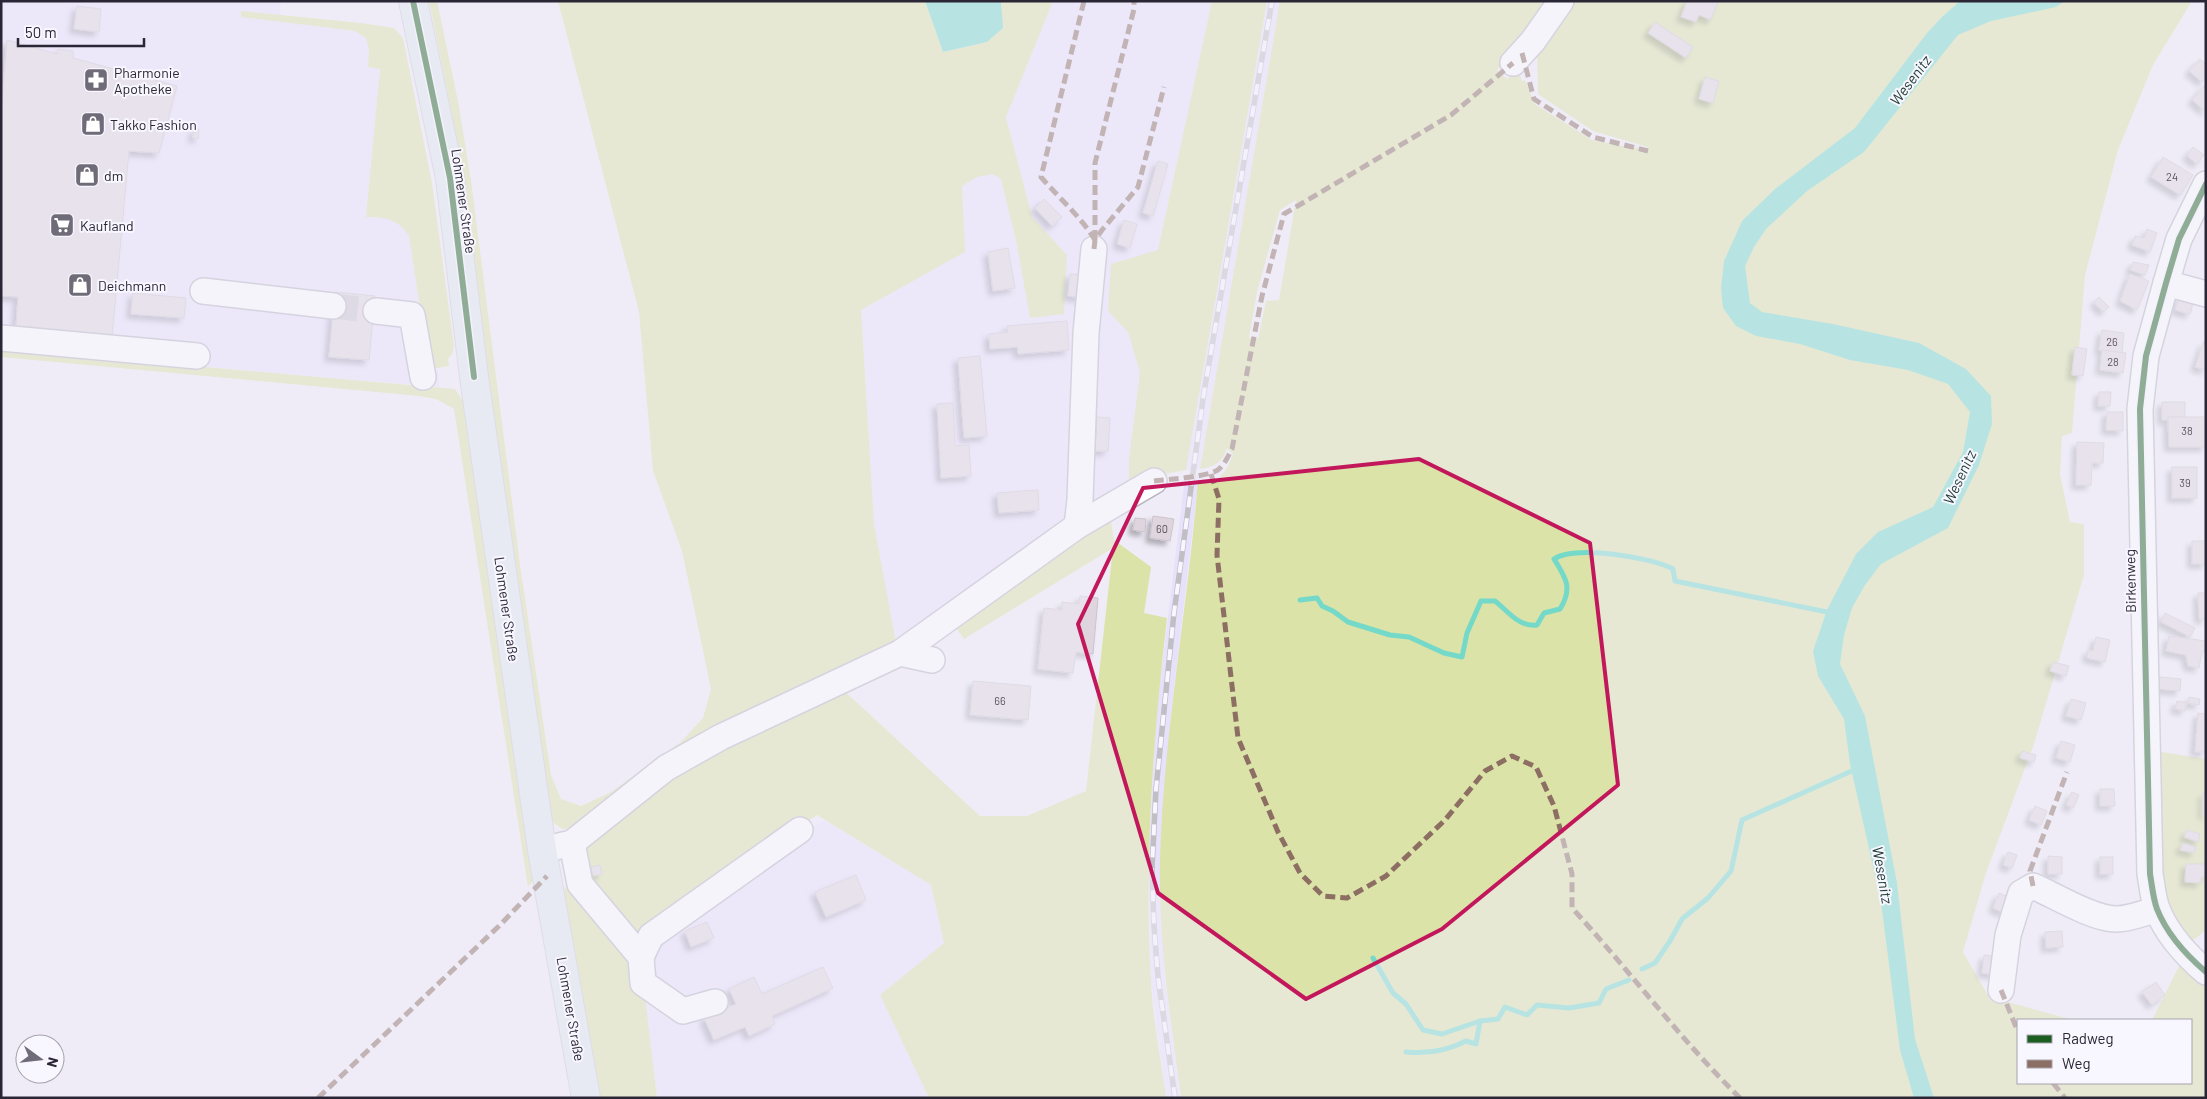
<svg xmlns="http://www.w3.org/2000/svg" width="2207" height="1099" font-family="Barlow,sans-serif">
  <style>
    .built { fill: #e8e1fb }
    .green { fill: #dbe3a8; fill-rule: evenodd }
    .water { fill: #74d9c8 }
    .lines { fill: none; stroke-linecap: round; stroke-linejoin: round }
    .stream { stroke: #74d9c8; stroke-width: 5 }
    .building { fill: #ded5de; stroke: #cdc4cc; filter: url(#shadow) }
    .minor-tunnel { stroke: #c8c4d1; stroke-width: 25; stroke-dasharray: 25 12; stroke-linecap: butt }
    .minor-casing { stroke: #b7b4c0; stroke-width: 28 }
    .major-casing { stroke: #cbc8d0; stroke-width: 30 }
    .minor { stroke: #fdfcfe; stroke-width: 25 }
    .major { stroke: #dde7ee; stroke-width: 28 }
    .rail-casing { stroke: #c0bfc3; stroke-width: 5.5 }
    .rail { stroke: #f8f6fe; stroke-width: 4; stroke-dasharray: 11; stroke-linecap: butt }
    .quiet { stroke: #8d6e63; stroke-width: 5; stroke-dasharray: 10 5; stroke-linecap: butt }
    .cycleway-casing { stroke: #f8f6fe; stroke-width: 9 }
    .cycleway { stroke: #1b5e20; stroke-width: 6 }
    .marked { fill: none; stroke: #c2185b; stroke-width: 4; stroke-linejoin: round }
    .labels { text-anchor: middle; dominant-baseline: central; stroke-width: 4; stroke-linejoin: round; paint-order: stroke }
    .number-label { font-size: 11px; fill: #5a5462 }
    .poi-label { font-size: 14px; fill: #2a2635; stroke: #f8f6fe; text-anchor: start }
    .street-label { font-size: 14px; fill: #2a2635; stroke: #f8f6fe }
    .water-label { font-size: 15px; font-style: italic; fill: #224039; stroke: #f8f6fe }
  </style>
  <defs>
    <filter id="shadow"><feDropShadow dx="-4.5" dy="4.5" stdDeviation="2.5" flood-color="#0004"/></filter>
  </defs>
  <rect width="100%" height="100%" fill="#efecf8"/>
  <!-- built -->
  <g class="built">
    <path d="M1,1H281L280,16L242,11L241,16L355,31L366,38L369,50L368,67L380,68L366,216L381,217L398,222L404,227L409,236L429,367L432,369L438,370L439,387L1,349Z"/>
    <path d="M1053,1H1212L1158,250L1108,311L1128,332L1140,372L1129,459V491L897,648L874,524L861,310L965,252L962,186L977,177L993,174L1001,179L1017,245L1067,255L1032,217L1006,117Z"/>
    <path d="M1267,1H1280L1200,469L1186,470Z"/>
    <path d="M1192,475L1199,476L1171,713L1160,857L1165,979L1180,1098H1166L1151,983L1148,863L1156,716L1185,477Z"/>
    <path d="M824,820L931,885L944,943L880,995L929,1098H657L645,996L650,953L667,928Z"/>
  </g>
  <!-- green -->
  <g class="green">
    <path d="M429,1H437L458,101L471,180L520,564L551,775L561,799L581,806L611,792L681,742L703,718L711,689L682,551L653,471L639,312L558,1H925L943,52L987,42L1002,5L1001,1H1053L1006,117L1032,217L1067,255L1064,314L1030,318L1017,245L1001,179L993,174L977,177L962,186L965,252L861,310L874,524L897,648L573,829H562L554,823L547,811L450,105Z"/>
    <path d="M1212,1H1267L1186,470L1154,476L1129,491V459L1140,372L1128,332L1108,311L1111,264L1158,250Z"/>
    <path d="M1280,1H1555L1497,70L1507,79L1518,70L1522,81L1525,80L1535,104L1592,140L1629,147L1651,148L1593,131L1538,94L1537,43L1565,1H2192L2153,65L2118,150L2085,275L2072,433L2062,436L2060,474L2070,522L2084,524V575L2034,744L1986,873L1963,952L1990,999H1997L2073,1020H2018V1083H2191V1020H2152L2182,960L2206,983V1098H1181C1170,1018 1158,937 1160,857C1164,730 1188,606 1198,480L1218,479L1226,470L1233,455L1227,448C1223,462 1214,467 1200,469ZM1296,200L1279,300L1266,301L1258,339L1249,338L1257,292L1280,210Z"/>
    <path d="M241,11L361,23L394,28L403,38L432,183L454,346L452,354L448,359L449,366L432,369L429,367L409,236C399,219 384,217 366,217L380,69L368,67L369,50L366,38L355,31L241,17Z"/>
    <path d="M1,349L455,389L463,401L471,437L504,688L536,877L528,887L454,409L436,399L419,396L1,357Z"/>
    <path d="M1109,510L1114,540L1151,567L1144,613L1167,618C1153,739 1144,860 1151,981C1153,1020 1161,1059 1166,1098H929L880,995L944,943L931,885L817,815L650,930L640,945L586,883L585,846L675,771L840,687L980,816H1027L1086,791L1113,548L964,639L953,623Z"/>
    <path d="M2156,751L2206,759V930L2186,946L2163,903Z"/>
    <path d="M567,885L575,887L635,964L645,996L657,1098H598L562,893Z"/>
  </g>
  <!-- water -->
  <g class="water">
    <path d="M925,1H1001L1003,28L987,42L943,52Z"/>
    <path d="M1960,1H2065L2056,7L1991,21L1958,35L1864,152L1807,191L1766,229L1754,247L1745,266L1750,303L1762,312L1833,324L1919,343L1966,369L1991,396L1992,424L1979,465L1948,528L1881,564L1865,585L1852,608L1844,635L1840,664L1865,716L1897,883L1915,1039L1934,1098H1914L1900,1050L1881,902L1850,764L1844,719L1818,676L1813,651L1827,610L1856,554L1878,532L1933,507L1963,452L1970,412L1948,384L1908,370L1850,360L1800,344L1756,336L1736,326L1723,308L1721,288L1724,261L1742,221L1775,189L1855,128L1927,33L1942,17Z"/>
  </g>
  <g class="lines">
    <!-- stream -->
    <g class="stream">
      <path d="M1300,600L1317,598L1322,606L1333,611L1348,622L1390,635L1409,637L1444,653L1462,657L1467,633L1481,601H1495C1508,611 1518,627 1537,625L1544,613L1560,609C1573,588 1566,578 1554,559C1575,545 1651,557 1673,569L1675,581L1832,613"/>
      <path d="M1373,958L1393,993L1406,1004L1423,1030L1442,1034L1480,1021L1498,1019L1505,1007L1527,1015L1537,1005L1569,1008L1599,1003L1606,989L1629,980"/>
      <path d="M1642,969L1655,963L1670,941L1682,919L1708,898L1731,871L1742,820L1856,769"/>
      <path d="M1406,1052C1427,1054 1447,1051 1466,1041L1476,1044L1480,1021"/>
    </g>
  </g>
  <!-- building -->
  <g class="building">
    <path d="M1687,1H1718L1711,20L1699,15L1696,22L1681,17Z"/>
    <path d="M77,6L101,9L99,32L74,29Z"/>
    <path d="M1655,22L1693,47L1686,58L1648,33Z"/>
    <path d="M7,40L57,54L58,49L73,51V58L177,86L159,153L129,151L112,337L16,328L18,297L1,296V114Z"/>
    <path d="M2200,59L2206,64V77L2202,82L2189,71Z"/>
    <path d="M1705,77L1719,81L1713,103L1699,99Z"/>
    <path d="M2206,84V112L2192,100Z"/>
    <path d="M194,129H199L198,139L193,138Z"/>
    <path d="M2193,147L2204,155L2197,164L2187,156Z"/>
    <path d="M2163,157L2193,175L2180,195L2151,177Z"/>
    <path d="M1158,161L1168,164L1153,216L1143,213Z"/>
    <path d="M1044,199L1062,217L1052,226L1035,208Z"/>
    <path d="M1124,220L1137,224L1130,248L1117,244Z"/>
    <path d="M2147,229L2157,233L2150,252L2132,245L2135,236L2144,238Z"/>
    <path d="M1008,248L1015,288L993,291L988,252Z"/>
    <path d="M2133,262L2149,265L2145,275L2130,270Z"/>
    <path d="M1070,274L1085,275L1084,298L1068,296Z"/>
    <path d="M2130,274L2149,281L2137,310L2120,301Z"/>
    <path d="M335,292L375,296L369,360L329,357Z"/>
    <path d="M133,293L186,298L184,318L131,314Z"/>
    <path d="M2180,296L2194,300L2190,314L2175,310Z"/>
    <path d="M2099,297L2109,307L2103,312L2094,302Z"/>
    <path d="M1067,321L1069,350L1018,354V347L990,349L989,334L1008,332L1007,326Z"/>
    <path d="M2102,330L2124,333L2122,353L2099,350Z"/>
    <path d="M2204,341L2206,342V370L2195,367Z"/>
    <path d="M2075,347L2087,349L2083,376L2072,375Z"/>
    <path d="M2102,350L2126,353L2123,373L2100,370Z"/>
    <path d="M980,356L987,436L964,438L958,358Z"/>
    <path d="M2099,392H2111L2110,406H2098Z"/>
    <path d="M2162,402H2185V417H2168V420H2162Z"/>
    <path d="M953,403L955,446L969,445L971,476L941,478L937,404Z"/>
    <path d="M2107,412H2123V431L2106,430Z"/>
    <path d="M1097,417L1110,418L1108,451H1095Z"/>
    <path d="M2168,417H2206V447H2169Z"/>
    <path d="M2077,442L2104,443L2103,463H2092L2091,485H2076Z"/>
    <rect x="2172" y="467" width="25" height="31"/>
    <path d="M1038,490L1039,510L999,513L997,493Z"/>
    <path d="M1153,516L1174,519L1170,541L1150,538Z"/>
    <path d="M1135,518L1146,519L1145,532L1133,530Z"/>
    <rect x="2192" y="541" width="14" height="23"/>
    <path d="M2198,593H2206V619H2199Z"/>
    <path d="M1080,596L1098,598L1093,654L1076,652L1073,673L1038,669L1044,608L1062,610V602L1079,604Z"/>
    <path d="M2165,613L2195,628L2190,637L2161,622Z"/>
    <path d="M2169,636L2206,641L2205,652L2202,651L2199,668L2188,666L2186,655L2166,651Z"/>
    <path d="M2096,637L2110,640L2105,662L2087,658L2088,650L2093,651Z"/>
    <path d="M2053,662L2069,666L2066,676L2050,671Z"/>
    <path d="M2160,677L2181,679L2180,691L2159,689Z"/>
    <path d="M973,681L1031,686L1028,720L970,715Z"/>
    <path d="M2189,697L2200,699L2199,705L2188,703Z"/>
    <path d="M2071,699L2086,703L2081,720L2066,716Z"/>
    <path d="M2177,701L2186,703L2185,711L2175,709Z"/>
    <path d="M2198,713L2206,714V752H2195Z"/>
    <path d="M2061,741L2075,745L2070,762L2056,758Z"/>
    <path d="M2022,751L2036,755L2034,762L2020,758Z"/>
    <path d="M2100,789H2114L2115,806H2100Z"/>
    <path d="M2072,792L2079,795L2073,808L2066,805Z"/>
    <rect x="2203" y="793" width="3" height="22"/>
    <path d="M2035,806L2047,811L2041,825L2029,820Z"/>
    <path d="M2187,830L2200,834L2198,842L2184,837Z"/>
    <path d="M2183,843L2196,847L2194,853L2180,850Z"/>
    <path d="M2008,852L2017,855L2012,868L2003,865Z"/>
    <path d="M2048,856L2062,857V874H2048Z"/>
    <rect x="2100" y="857" width="13" height="17"/>
    <path d="M2186,864H2206V877H2201V883L2185,882Z"/>
    <path d="M600,865L602,874L593,876L591,867Z"/>
    <path d="M856,875L866,900L826,917L815,892Z"/>
    <path d="M1999,893L2011,898L2004,913L1993,908Z"/>
    <path d="M707,922L714,938L691,947L685,931Z"/>
    <path d="M2062,931L2063,947L2046,948L2045,932Z"/>
    <path d="M1984,955L2000,957L1998,975L1982,973Z"/>
    <path d="M823,967L833,988L772,1016L775,1024L749,1036L745,1027L714,1040L704,1018L736,1004L729,989L754,977L762,994Z"/>
    <path d="M2156,982L2165,995L2152,1005L2142,992Z"/>
  </g>
  <g class="lines">
    <!-- minor-tunnel -->
    <path class="minor-tunnel" d="M333,306L376,311"/>
    <defs>
      <g id="minor">
        <path d="M1513,63L1533,41L1561,1"/>
        <path d="M2206,184L2179,239L2166,283L2146,356L2140,409L2150,874C2152,885 2153,898 2157,909C2167,934 2186,955 2206,972"/>
        <path d="M2166,283L2206,294"/>
        <path d="M203,291L333,306"/>
        <path d="M376,311L412,315L423,377"/>
        <path d="M1,338L197,356"/>
        <path d="M1077,526L1080,500L1086,333L1094,249"/>
        <path d="M900,653L932,660"/>
        <path d="M572,843L580,884L641,957L643,983L683,1011L715,1002"/>
        <path d="M542,850L572,843L666,768L721,737L900,653L1077,526L1154,481"/>
        <path d="M641,957L651,936L800,830"/>
        <path d="M2001,990L2008,935L2021,893L2033,886C2054,895 2093,919 2116,919C2130,919 2144,913 2157,909"/>
      </g>
      <path id="major" d="M413,1L450,178L474,377L542,850L586,1098"/>
    </defs>
    <!-- minor casing -->
    <use href="#minor" class="minor-casing"/>
    <!-- major casing -->
    <use href="#major" class="major-casing"/>
    <!-- minor -->
    <use href="#minor" class="minor"/>
    <!-- major -->
    <use href="#major" class="major"/>
    <defs>
      <path id="rail" d="M1175,1098L1158,977L1154,926L1152,868L1156,789L1174,613L1204,392L1272,1"/>
    </defs>
    <!-- rail casing -->
    <use href="#rail" class="rail-casing"/>
    <!-- rail -->
    <use href="#rail" class="rail"/>
    <!-- quiet -->
    <g class="quiet">
      <path d="M1084,1L1041,177C1059,198 1081,217 1095,240"/>
      <path d="M1522,53L1534,99L1593,137L1648,151"/>
      <path d="M1095,240V163L1134,9V1"/>
      <path d="M1094,249L1095,240L1102,230L1138,187L1164,87"/>
      <path d="M1211,474L1219,499L1217,555L1238,738L1278,832L1300,873L1323,896L1347,898L1386,876L1445,820L1485,771L1512,756L1536,767L1554,806L1572,874V908C1629,970 1680,1039 1740,1098"/>
      <path d="M1154,481C1168,479 1211,477 1219,469C1225,464 1228,456 1232,449L1262,296L1284,214L1451,115L1513,63"/>
      <path d="M2033,886L2030,871L2067,772"/>
      <path d="M2001,990L2018,1032"/>
      <path d="M2053,1083L2065,1098"/>
      <path d="M318,1098L499,926L547,876"/>
    </g>
    <defs>
      <g id="cycleway">
        <path d="M413,1L450,178L474,377"/>
        <path d="M2206,184L2179,239L2166,283L2146,356L2140,409L2150,874C2152,885 2153,898 2157,909C2167,934 2186,955 2206,972"/>
      </g>
    </defs>
    <!-- cycleway casing -->
    <use href="#cycleway" class="cycleway-casing"/>
    <!-- cycleway -->
    <use href="#cycleway" class="cycleway"/>
  </g>
  <!-- marked area -->
  <path d="M0 0H2207V1099H0ZM1419,459L1590,543L1618,785L1442,929L1306,999L1158,893L1078,624L1143,488Z" fill="#efecf8" fill-opacity=".55" fill-rule="evenodd"/>
  <path class="marked" d="M1419,459L1590,543L1618,785L1442,929L1306,999L1158,893L1078,624L1143,488Z"/>
  <!-- icons -->
  <defs>
    <symbol id="pharmacy-square" viewBox="-11 -11 22 22"><rect x="-9" y="-9" width="18" height="18" rx="4" fill="#6f6b79" stroke="#f8f6fe"/><path d="M-2-6h4v4h4v4h-4v4h-4v-4h-4v-4h4Z" fill="#fff"/></symbol>
    <symbol id="shop-square" viewBox="-11 -11 22 22"><rect x="-9" y="-9" width="18" height="18" rx="4" fill="#6f6b79" stroke="#f8f6fe"/><path d="M-5-2.5h2.3a2.7 3.5 0 0 1 5.4 0H5L5.5 6h-11ZM-1.5-2.5h3a1.5 2.3 0 0 0-3 0Z" fill="#fff"/></symbol>
    <symbol id="supermarket-square" viewBox="-11 -11 22 22"><rect x="-9" y="-9" width="18" height="18" rx="4" fill="#6f6b79" stroke="#f8f6fe"/><path d="M-6-5.5h2.5l.6 2H6L4.5 2H-2.5L-4.4-4H-6ZM-1.5 3.2a1.3 1.3 0 1 0 .1 0ZM3 3.2a1.3 1.3 0 1 0 .1 0Z" fill="#fff"/></symbol>
  </defs>
  <g fill-rule="evenodd">
    <use href="#pharmacy-square" x="82" y="66" width="28" height="28"/>
    <use href="#shop-square" x="79" y="110" width="28" height="28"/>
    <use href="#shop-square" x="73" y="161" width="28" height="28"/>
    <use href="#supermarket-square" x="48" y="211" width="28" height="28"/>
    <use href="#shop-square" x="66" y="271" width="28" height="28"/>
  </g>
  <g class="labels">
    <!-- number labels -->
    <g class="number-label">
      <text x="2172" y="176">24</text>
      <text x="2112" y="341">26</text>
      <text x="2113" y="361">28</text>
      <text x="2187" y="430">38</text>
      <text x="2185" y="482">39</text>
      <text x="1162" y="528">60</text>
      <text x="1000" y="700">66</text>
    </g>
    <!-- poi labels -->
    <g class="poi-label">
      <text x="114" y="72">Pharmonie<tspan x="114" dy="16">Apotheke</tspan></text>
      <text x="110" y="124">Takko Fashion</text>
      <text x="104" y="175">dm</text>
      <text x="80" y="225">Kaufland</text>
      <text x="98" y="285">Deichmann</text>
    </g>
    <!-- street labels -->
    <g class="street-label">
      <text transform="translate(464 201) rotate(82)">Lohmener Straße</text>
      <text transform="translate(2130 581) rotate(-91)">Birkenweg</text>
      <text transform="translate(507 609) rotate(82)">Lohmener Straße</text>
      <text transform="translate(571 1009) rotate(80)">Lohmener Straße</text>
    </g>
    <!-- water labels -->
    <g class="water-label">
      <text transform="translate(1910 80) rotate(-53)">Wesenitz</text>
      <text transform="translate(1959 477) rotate(-65)">Wesenitz</text>
      <text transform="translate(1883 875) rotate(80)">Wesenitz</text>
    </g>
  </g>
  <!-- border -->
  <rect width="2207" height="1099" fill="none" stroke="#2a2635" stroke-width="5"/>
  <!-- legend -->
  <rect x="2017" y="1019" width="175" height="65" fill="#f8f6fe" stroke="#a6a3ae"/>
  <rect x="2027" y="1035" width="25" height="8" fill="#1b5e20" stroke="#a6a3ae"/>
  <text x="2062" y="1044" font-size="15" fill="#2a2635">Radweg</text>
  <rect x="2027" y="1060" width="25" height="8" fill="#8d6e63" stroke="#a6a3ae"/>
  <text x="2062" y="1069" font-size="15" fill="#2a2635">Weg</text>
  <!-- north arrow -->
  <g transform="translate(40 1059) rotate(105)"><circle r="24" fill="#f8f6fe" stroke="#a6a3ae"/>
  <path d="M0-4L9 19L0 12L-9 19Z" fill="#6f6b79"/>
  <text y="-8" font-size="14" font-weight="bold" text-anchor="middle" fill="#2a2635">N</text>
  </g>
  <!-- scale -->
  <path d="M18 38v8h126v-8" fill="none" stroke="#2a2635" stroke-width="2.5"/>
  <text x="25" y="38" font-size="15" fill="#2a2635" stroke="#f8f6fe" stroke-width="4" paint-order="stroke">50 m</text>
</svg>
